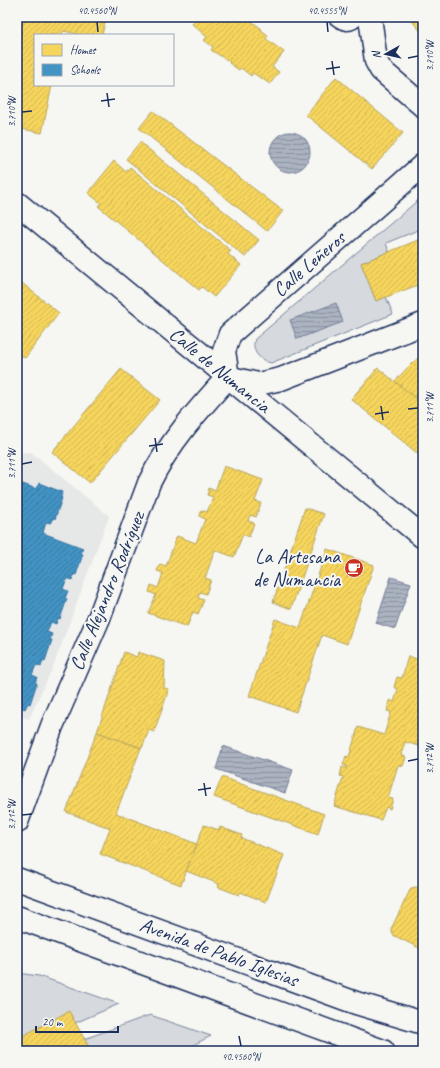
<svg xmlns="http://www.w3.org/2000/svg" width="440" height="1068" font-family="Caveat,sans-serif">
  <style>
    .built { fill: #e6e7e7 }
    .green { fill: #d6d9dd; stroke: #78849e }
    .water { fill: url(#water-rules); stroke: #717e99 }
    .homes { fill: url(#homes-hatch); stroke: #b4a35d }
    .schools { fill: url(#schools-hatch); stroke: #3775a5 }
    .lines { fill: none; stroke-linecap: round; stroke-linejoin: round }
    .service-casing { stroke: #1b2f5e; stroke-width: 17 }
    .minor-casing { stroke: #1b2f5e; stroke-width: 25 }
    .tertiary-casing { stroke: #1b2f5e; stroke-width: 25 }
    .service { stroke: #f6f6f2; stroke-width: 14 }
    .minor { stroke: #f6f6f2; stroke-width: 22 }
    .tertiary { stroke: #f6f6f2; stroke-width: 22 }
    .ticks { fill: none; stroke: #1b2f5e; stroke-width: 1.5 }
    .labels { text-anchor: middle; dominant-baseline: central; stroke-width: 4; stroke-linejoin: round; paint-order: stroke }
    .street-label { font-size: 20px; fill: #1b2f5e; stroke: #f6f6f2 }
    .poi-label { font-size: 20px; fill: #1b2f5e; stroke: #f6f6f2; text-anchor: end }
    .neatline { fill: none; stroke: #1b2f5e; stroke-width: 1.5 }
    .ticks-label { font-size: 10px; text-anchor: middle; fill: #1b2f5e }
  </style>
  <defs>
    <pattern id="water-rules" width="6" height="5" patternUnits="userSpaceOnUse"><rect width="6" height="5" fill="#abb2c0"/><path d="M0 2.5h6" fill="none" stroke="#8a919f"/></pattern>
    <pattern id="homes-hatch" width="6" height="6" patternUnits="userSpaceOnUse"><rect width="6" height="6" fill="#f6d55c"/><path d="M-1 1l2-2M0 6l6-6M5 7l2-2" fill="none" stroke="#d2b752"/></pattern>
    <pattern id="schools-hatch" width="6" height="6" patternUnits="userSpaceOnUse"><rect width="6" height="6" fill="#4393c3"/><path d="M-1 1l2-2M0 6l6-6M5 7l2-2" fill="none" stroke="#3778a2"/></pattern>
  </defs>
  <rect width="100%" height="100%" fill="#f6f6f2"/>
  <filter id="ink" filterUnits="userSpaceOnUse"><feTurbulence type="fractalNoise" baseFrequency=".025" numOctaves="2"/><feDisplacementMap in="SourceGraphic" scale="8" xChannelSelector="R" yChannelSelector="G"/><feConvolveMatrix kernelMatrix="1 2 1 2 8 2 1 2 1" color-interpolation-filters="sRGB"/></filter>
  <g filter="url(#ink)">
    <!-- built -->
    <path class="built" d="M31,452L109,516L53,667L29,719L17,716V453Z"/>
    <!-- green -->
    <g class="green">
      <path d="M423,196V228L386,243L389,252L361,263L376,301L386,297L393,314L271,363C259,360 251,351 255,339Z"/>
      <path d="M17,973L39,976L119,1004L75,1023L17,1039Z"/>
      <path d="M150,1015L211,1036L181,1051H91L84,1039Z"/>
    </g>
    <!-- water -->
    <g class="water">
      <circle cx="290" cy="152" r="20"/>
      <path d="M336,303L343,322L297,339L290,320Z"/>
      <path d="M391,577L411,583L395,629L376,623Z"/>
      <path d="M223,746L293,770L285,793L216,769Z"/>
    </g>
    <!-- homes -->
    <g class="homes">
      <path d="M24,17L47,19V17H106L102,35H82L63,31L62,35H35V85H52L42,133L17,128V54Z"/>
      <path d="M198,17H243L246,19L247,18L262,29L261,30L268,35L266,39L284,52L272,67L279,72L270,84L253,73L251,76L241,68L239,70L229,63L230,62L211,50L213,47L204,40L207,37L192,24Z"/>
      <path d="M415,17H423V34L412,21Z"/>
      <path d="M336,77L403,133L372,169L306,115Z"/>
      <path d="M153,111L283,211L267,231L139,128Z"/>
      <path d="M140,142L259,240L245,257L126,159Z"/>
      <path d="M114,161L126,172L130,167L231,251L228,254L241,265L214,297L202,287L199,290L98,206L101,203L88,193Z"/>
      <path d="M423,238V283L376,301L361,263Z"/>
      <path d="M22,283L59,313L25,358L21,355L17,360V290Z"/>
      <path d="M423,354V393L413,397L394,382L411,364Z"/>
      <path d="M378,368L423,404V458L351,399Z"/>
      <path d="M121,369L160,400L90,483L52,452Z"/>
      <path d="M224,466L263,480L255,501L261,503L256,517L250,515L248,521L254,523L249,537L243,534L234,557L215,550L205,578L211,580L206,594L200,592L198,598L204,600L198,614L193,612L187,627L148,613L156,595L149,592L151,585L158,588L163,573L157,571L160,564L166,566L177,536L196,543L205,519L199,516L201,510L207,512L213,497L207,495L209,488L215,491Z"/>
      <path d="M305,508L324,514L291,609L273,602Z"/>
      <path d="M327,549L374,565L347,644L322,635L296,712L249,696L275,619L300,628Z"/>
      <path d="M124,652L137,657L138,652L165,661L164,688L169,689L154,732L149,730L142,748L97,732Z"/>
      <path d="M408,656L423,661V747L405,742L401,755L406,757L403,766L398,765L388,798L393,799L390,809L386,807L381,820L334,806L343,777L340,776L342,767L346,768L347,766L343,765L346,756L349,757L358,727L384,735L391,712L387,711L390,700L394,702L398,689L394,687L397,677L402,678Z"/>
      <path d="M97,732L141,748L116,813L197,844L181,885L100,854L110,828L66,812Z"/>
      <path d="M222,777L324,814L318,834L214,797Z"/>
      <path d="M204,825L219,830L220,827L242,835L241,838L284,855L266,902L240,892L239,895L218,887L219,884L186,871Z"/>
      <path d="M416,887L423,890V950L393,935L391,929L411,888Z"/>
      <path d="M69,1011L91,1051H17V1039Z"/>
    </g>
    <!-- schools -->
    <path class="schools" d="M17,482L37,489L39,483L62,492L61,497L62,498L55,519L53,518L51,523L46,522L43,533L83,548L81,554H83L76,575L74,574L72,580L67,578L63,589L68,591L65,598L67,599L60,619L58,618L56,624L51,622L47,632L52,634L50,640H52L45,661L43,660L41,667L36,665L32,675L37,677L35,683H37L30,704L28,703L25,709L17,706V580L20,575L17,574Z"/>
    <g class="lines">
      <defs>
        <path id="service" d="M335,17C344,24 350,26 358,17"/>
        <g id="minor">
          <path d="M370,17L376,61L381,70L423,106"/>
          <path d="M17,203L423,537"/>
          <path d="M228,377L224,351L230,334L423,165"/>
          <path d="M231,378L258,384L281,379L423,324"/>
          <path d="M17,822L52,726L99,618L149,483C169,442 198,410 228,377"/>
        </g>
        <g id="tertiary">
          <path d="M17,879L356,1003L423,1023"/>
          <path d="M17,917L383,1051"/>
        </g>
      </defs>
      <!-- service casing -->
      <use href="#service" class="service-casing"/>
      <!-- minor casing -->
      <use href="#minor" class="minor-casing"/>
      <!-- tertiary casing -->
      <use href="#tertiary" class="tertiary-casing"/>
      <!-- service -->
      <use href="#service" class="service"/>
      <!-- minor -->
      <use href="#minor" class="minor"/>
      <!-- tertiary -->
      <use href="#tertiary" class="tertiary"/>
    </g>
  </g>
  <!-- ticks -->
  <path class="ticks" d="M97,22L98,32M327,22L328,32M408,58L418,56M332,61L334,75M326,69L340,67M107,93L109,107M101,101L115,99M22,112L32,111M381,406L383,420M408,409L418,408M375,414L389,412M155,438L157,452M149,446L163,444M22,464L32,462M408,761L418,759M204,783L206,796M198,790L211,788M22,815L32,814M239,1036L241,1046"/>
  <!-- icons -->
  <defs>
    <symbol id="cafe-disc" viewBox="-11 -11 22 22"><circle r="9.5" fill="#c8321e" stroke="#f6f6f2"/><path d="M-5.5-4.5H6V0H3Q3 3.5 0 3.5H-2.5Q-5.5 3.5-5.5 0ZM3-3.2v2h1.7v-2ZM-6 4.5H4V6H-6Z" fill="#fff"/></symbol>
  </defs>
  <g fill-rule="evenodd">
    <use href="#cafe-disc" x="343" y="557" width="22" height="22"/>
  </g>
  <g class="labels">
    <!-- street labels -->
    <g class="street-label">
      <text transform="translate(309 264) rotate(-41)">Calle Leñeros</text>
      <text transform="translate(220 370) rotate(39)">Calle de Numancia</text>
      <text transform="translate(107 591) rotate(-68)">Calle Alejandro Rodríguez</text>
      <text transform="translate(219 952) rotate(20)">Avenida de Pablo Iglesias</text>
    </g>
    <!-- poi labels -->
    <g class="poi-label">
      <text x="340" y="556">La Artesana<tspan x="340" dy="23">de Numancia</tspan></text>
    </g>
  </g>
  <!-- margin -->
  <rect width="440" height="1068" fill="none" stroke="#f6f6f2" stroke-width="44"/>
  <!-- legend -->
  <rect x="34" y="34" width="140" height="52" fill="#f6f6f2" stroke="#9ea6b7"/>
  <rect x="42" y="44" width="20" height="12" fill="#f6d55c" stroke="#9ea6b7"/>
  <text x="70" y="54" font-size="12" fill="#1b2f5e">Homes</text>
  <rect x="42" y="64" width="20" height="12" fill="#4393c3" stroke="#9ea6b7"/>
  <text x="70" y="74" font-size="12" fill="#1b2f5e">Schools</text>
  <!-- north arrow -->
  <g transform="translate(386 54) rotate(262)" stroke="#f6f6f2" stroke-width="3" paint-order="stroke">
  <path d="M0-3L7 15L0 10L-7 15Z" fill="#1b2f5e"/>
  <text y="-6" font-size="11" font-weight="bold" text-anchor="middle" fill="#1b2f5e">N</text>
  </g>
  <!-- scale -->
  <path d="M36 1026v6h82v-6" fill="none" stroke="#1b2f5e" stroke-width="2"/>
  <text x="42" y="1026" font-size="12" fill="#1b2f5e" stroke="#f6f6f2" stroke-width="3" paint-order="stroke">20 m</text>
  <rect x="22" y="22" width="396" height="1024" class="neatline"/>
  <g class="ticks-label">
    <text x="97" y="14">40.4560°N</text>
    <text x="327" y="14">40.4555°N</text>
    <text transform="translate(429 56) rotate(-90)" y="4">3.710°W</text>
    <text transform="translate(11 112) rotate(-90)" y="4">3.710°W</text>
    <text transform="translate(429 408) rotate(-90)" y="4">3.711°W</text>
    <text transform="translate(11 464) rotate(-90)" y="4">3.711°W</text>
    <text transform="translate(429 759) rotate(-90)" y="4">3.712°W</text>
    <text transform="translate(11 815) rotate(-90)" y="4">3.712°W</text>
    <text x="241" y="1060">40.4560°N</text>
  </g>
</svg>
